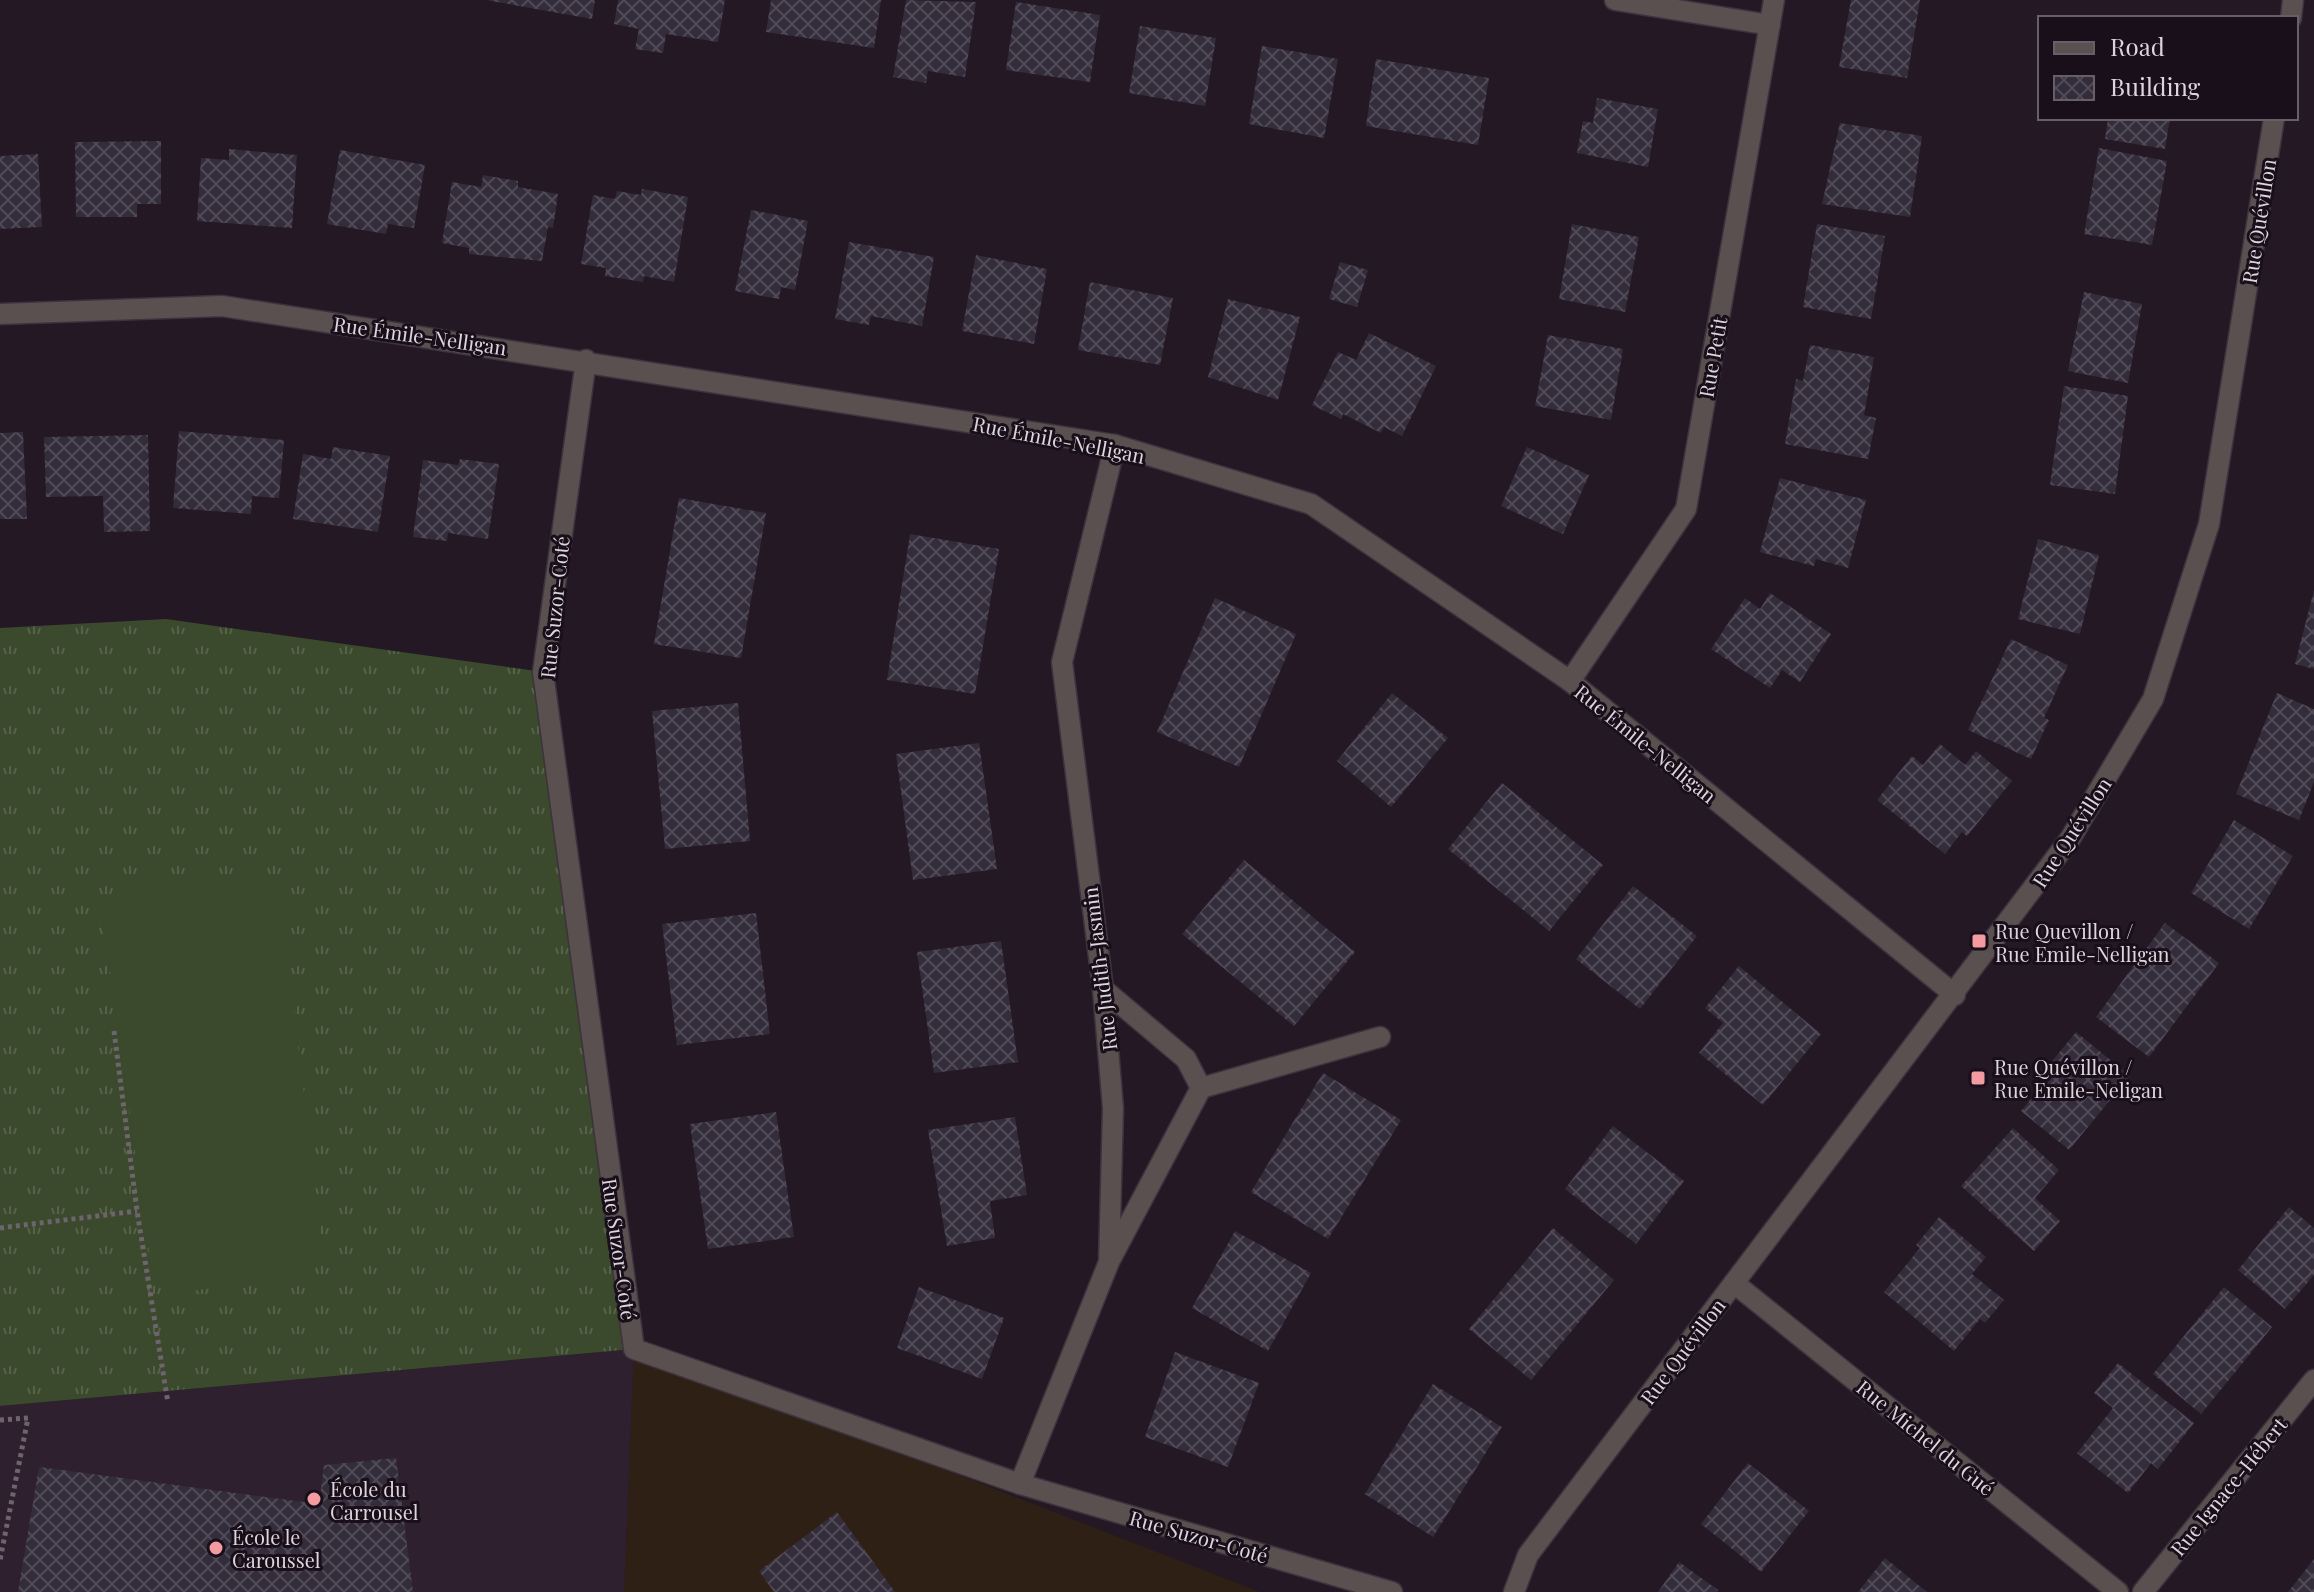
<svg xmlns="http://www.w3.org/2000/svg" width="2314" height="1592" font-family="'Playfair Display',serif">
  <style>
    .commercial { fill: #2e2015 }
    .built { fill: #2f2030 }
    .grass { fill: url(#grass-tufts) }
    .pitch { fill: #3b492c }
    .building { fill: url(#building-cross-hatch) }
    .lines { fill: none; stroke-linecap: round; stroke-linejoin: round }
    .minor-casing { stroke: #3d323d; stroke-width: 23 }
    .path { stroke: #6d646d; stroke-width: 5; stroke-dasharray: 4 4; stroke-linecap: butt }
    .minor { stroke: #59504f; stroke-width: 20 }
    .poi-dot { fill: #f49aa1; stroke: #190f1a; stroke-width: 3 }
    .labels { text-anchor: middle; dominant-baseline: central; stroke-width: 6; stroke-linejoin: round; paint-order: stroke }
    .street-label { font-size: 20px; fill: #dcd5dc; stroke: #190f1a }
    .poi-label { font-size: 20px; fill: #dcd5dc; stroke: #190f1a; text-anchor: start }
  </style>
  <defs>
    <pattern id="grass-tufts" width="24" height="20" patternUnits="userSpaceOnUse" patternTransform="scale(2)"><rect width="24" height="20" fill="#3b492c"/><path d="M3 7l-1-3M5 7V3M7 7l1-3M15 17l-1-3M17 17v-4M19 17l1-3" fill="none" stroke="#57624a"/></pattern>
    <pattern id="building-cross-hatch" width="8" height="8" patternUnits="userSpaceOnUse" patternTransform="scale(2)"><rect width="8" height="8" fill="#332c3a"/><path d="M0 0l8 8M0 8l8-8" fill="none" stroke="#504a56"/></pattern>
  </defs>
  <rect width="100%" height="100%" fill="#231823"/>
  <!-- commercial -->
  <path class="commercial" d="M634,1349L1260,1592H624Z"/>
  <!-- built -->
  <path class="built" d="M634,1349L624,1592H0V1406Z"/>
  <!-- grass -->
  <path class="grass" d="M166,619L543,672L634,1349L0,1406V628Z"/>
  <!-- pitch -->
  <path class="pitch" d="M254,872L280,896L324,1260L303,1275L171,1294L152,1274L102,913L118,890Z"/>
  <!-- building -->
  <g class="building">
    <path d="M486,0H595L592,19Z"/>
    <path d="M618,0H725L718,42L666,34L663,53L635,49L639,29L614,24Z"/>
    <path d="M771,0H881L874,48L766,32Z"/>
    <path d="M906,0L976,2L965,77L928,71L926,83L893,77Z"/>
    <path d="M1851,0H1920L1907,78L1839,67Z"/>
    <path d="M1016,2L1100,15L1090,82L1006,70Z"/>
    <path d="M1140,26L1216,38L1205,106L1129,93Z"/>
    <path d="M1262,46L1338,59L1324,138L1249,124Z"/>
    <path d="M1376,59L1489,78L1478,145L1366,126Z"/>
    <path d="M1597,98L1658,109L1648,167L1577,153L1583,121L1593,123Z"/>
    <path d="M2108,118H2170L2165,149L2105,139Z"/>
    <path d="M1840,123L1922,136L1910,217L1822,204Z"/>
    <path d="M161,141V204H137V217H76L75,142Z"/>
    <path d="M2099,148L2167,161L2152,245L2084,234Z"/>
    <path d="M229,149L297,155L292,228L197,221L201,158L229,160Z"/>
    <path d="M340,150L425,165L414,228L388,224L386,234L327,224Z"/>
    <path d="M38,154L42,227L0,229V156Z"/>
    <path d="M483,175L518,181V187L558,194L553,228L548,227L542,261L469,254V248L442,243L452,182L481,187Z"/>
    <path d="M642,189L688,197L674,282L644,276L643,282L605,276L606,268L581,264L593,195L615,199L617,191L641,195Z"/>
    <path d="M751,210L808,221L795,290L781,287L779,299L735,291Z"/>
    <path d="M1572,224L1639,237L1625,312L1559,299Z"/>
    <path d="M1817,224L1885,236L1871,319L1803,307Z"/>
    <path d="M849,242L934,257L922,326L871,316L869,325L835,319Z"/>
    <path d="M976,255L1047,269L1034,344L962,331Z"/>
    <path d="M1340,262L1368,270L1357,307L1329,299Z"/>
    <path d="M1090,282L1173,298L1160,365L1078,350Z"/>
    <path d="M2084,292L2142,304L2128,383L2068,371Z"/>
    <path d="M1228,299L1300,317L1278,400L1208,377Z"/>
    <path d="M1369,333L1436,366L1402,436L1384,427L1381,433L1343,414L1341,419L1312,405L1338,352L1356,360Z"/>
    <path d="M1548,335L1623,349L1611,420L1535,406Z"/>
    <path d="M1810,345L1874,357L1864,415L1876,418L1868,459L1785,444L1796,379L1803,381Z"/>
    <path d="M2064,386L2128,396L2115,494L2050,485Z"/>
    <path d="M179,431L284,440L279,498L252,496L251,514L173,508Z"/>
    <path d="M23,432L27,519H0V433Z"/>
    <path d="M148,435L150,531L104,532L103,496L46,497L44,437Z"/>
    <path d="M333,447L390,456L378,532L293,519L303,454L331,459Z"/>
    <path d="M1527,447L1589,475L1563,534L1501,506Z"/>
    <path d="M460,459L499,464L488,539L448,533L447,541L413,537L423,460L458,465Z"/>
    <path d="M1780,478L1866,500L1848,568L1816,559L1814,566L1760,552Z"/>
    <path d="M679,498L766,513L741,658L654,644Z"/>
    <path d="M910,534L999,549L975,694L887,680Z"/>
    <path d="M2038,539L2099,555L2080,634L2018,619Z"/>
    <path d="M2314,590V669L2295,664Z"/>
    <path d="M1770,593L1831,634L1800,682L1782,670L1770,688L1711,649L1745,598L1760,609Z"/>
    <path d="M1215,598L1296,634L1239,767L1157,732Z"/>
    <path d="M2011,639L2068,665L2044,718L2049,720L2031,759L1968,730Z"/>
    <path d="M1392,693L1448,738L1391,807L1337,761Z"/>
    <path d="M2277,693L2314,709V782L2299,820L2236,794Z"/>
    <path d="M738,703L750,841L665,849L652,711Z"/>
    <path d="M979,743L997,869L913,880L896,754Z"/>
    <path d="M1940,744L1965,765L1976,751L2012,781L1967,836L1962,832L1945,854L1877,800L1912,756L1923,765Z"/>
    <path d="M1502,783L1603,865L1549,931L1448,849Z"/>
    <path d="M2234,820L2293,856L2249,929L2191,893Z"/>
    <path d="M1244,860L1355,952L1294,1026L1182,934Z"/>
    <path d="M1633,886L1697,936L1640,1009L1576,959Z"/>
    <path d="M756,913L770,1034L677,1045L662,924Z"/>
    <path d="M2165,923L2219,963L2149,1057L2096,1017Z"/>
    <path d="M1001,941L1018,1062L934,1073L917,952Z"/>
    <path d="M1739,966L1821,1034L1763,1105L1699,1053L1723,1023L1705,1008Z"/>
    <path d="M2076,1032L2130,1076L2069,1150L2021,1111L2055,1070L2049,1065Z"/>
    <path d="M1323,1073L1401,1120L1328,1239L1251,1192Z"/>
    <path d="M776,1112L794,1237L708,1249L690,1124Z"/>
    <path d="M1015,1117L1027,1195L990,1201L995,1238L947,1246L928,1130Z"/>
    <path d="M1613,1126L1684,1181L1636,1244L1565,1189Z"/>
    <path d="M2013,1128L2059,1170L2035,1198L2060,1221L2034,1251L1961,1186Z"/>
    <path d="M2289,1207L2314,1228V1275L2285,1309L2238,1270Z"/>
    <path d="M1939,1217L1986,1257L1972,1274L2004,1300L1985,1323L1980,1319L1954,1351L1884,1292L1920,1248L1916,1245Z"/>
    <path d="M1553,1228L1614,1280L1531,1380L1469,1329Z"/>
    <path d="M1235,1231L1311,1273L1268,1351L1192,1308Z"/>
    <path d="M919,1287L1004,1318L982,1379L897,1348Z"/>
    <path d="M2224,1287L2272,1327L2201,1414L2153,1374Z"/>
    <path d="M1175,1352L1259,1383L1228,1467L1145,1437Z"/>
    <path d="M2118,1363L2194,1423L2158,1469L2151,1463L2128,1493L2077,1453L2113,1408L2094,1393Z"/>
    <path d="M1433,1384L1502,1427L1433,1537L1365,1494Z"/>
    <path d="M396,1458L413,1592H18L39,1467L319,1504L324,1465Z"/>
    <path d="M1748,1463L1809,1511L1761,1572L1701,1524Z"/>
    <path d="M837,1512L895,1592H774L759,1571Z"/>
    <path d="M1885,1558L1927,1592H1858Z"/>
    <path d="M2314,1559V1592H2288Z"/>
    <path d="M1679,1562L1718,1590L1717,1592H1658Z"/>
  </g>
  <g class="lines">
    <defs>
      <g id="minor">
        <path d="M1615,0L1770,25"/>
        <path d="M2291,18L2293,0"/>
        <path d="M0,314L222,306L1115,445L1311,504L1570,681L1955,995"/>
        <path d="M586,360L543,672L634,1349L1020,1484L1392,1592"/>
        <path d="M1570,681L1686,509L1774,0"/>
        <path d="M1103,989L1186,1059L1201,1088L1111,1258"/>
        <path d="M1201,1088L1380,1037"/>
        <path d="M1734,1283L2118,1592"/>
        <path d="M1020,1484L1109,1262L1113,1108L1103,989L1062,662L1115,445"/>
        <path d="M1514,1592L1528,1555L2070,839L2153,699L2209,524L2274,118"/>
        <path d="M2143,1592L2314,1380"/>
      </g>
    </defs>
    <!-- minor casing -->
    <use href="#minor" class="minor-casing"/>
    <!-- path -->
    <g class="path">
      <path d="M114,1031L137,1211L168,1403"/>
      <path d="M0,1228L137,1211"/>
      <path d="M0,1420L28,1418L0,1560"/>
    </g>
    <!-- minor -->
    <use href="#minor" class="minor"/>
  </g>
  <!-- markers -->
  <g class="poi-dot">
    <rect x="1971" y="933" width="16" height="16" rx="4"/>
    <rect x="1970" y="1070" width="16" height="16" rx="4"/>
    <circle cx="314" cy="1499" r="8"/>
    <circle cx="216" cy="1548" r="8"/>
  </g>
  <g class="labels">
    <!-- street labels -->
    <g class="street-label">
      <text transform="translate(2258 221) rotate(-81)">Rue Quévillon</text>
      <text transform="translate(420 335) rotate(8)">Rue Émile-Nelligan</text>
      <text transform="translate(1712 357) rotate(-80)">Rue Petit</text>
      <text transform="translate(1059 439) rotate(11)">Rue Émile-Nelligan</text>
      <text transform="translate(554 607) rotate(-84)">Rue Suzor-Coté</text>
      <text transform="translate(1646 743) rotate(39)">Rue Émile-Nelligan</text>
      <text transform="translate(2071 832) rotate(-57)">Rue Quévillon</text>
      <text transform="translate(1099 969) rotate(-97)">Rue Judith-Jasmin</text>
      <text transform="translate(620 1249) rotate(82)">Rue Suzor-Coté</text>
      <text transform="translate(1682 1351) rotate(-53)">Rue Quévillon</text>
      <text transform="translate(1926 1437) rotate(39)">Rue Michel du Gué</text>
      <text transform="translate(2228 1486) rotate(-51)">Rue Ignace-Hébert</text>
      <text transform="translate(1199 1536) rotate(16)">Rue Suzor-Coté</text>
    </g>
    <!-- poi labels -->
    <g class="poi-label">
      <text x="1995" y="930">Rue Quevillon /<tspan x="1995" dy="23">Rue Emile-Nelligan</tspan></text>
      <text x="1994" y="1066">Rue Quévillon /<tspan x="1994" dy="23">Rue Emile-Neligan</tspan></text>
      <text x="330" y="1488">École du<tspan x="330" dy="23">Carrousel</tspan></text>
      <text x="232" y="1536">École le<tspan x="232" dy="23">Caroussel</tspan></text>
    </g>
  </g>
  <!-- legend -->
  <rect x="2038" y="16" width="260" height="104" fill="#190f1a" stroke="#675e68" stroke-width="2"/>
  <rect x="2054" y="42" width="40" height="12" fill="#59504f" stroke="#675e68" stroke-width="2"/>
  <text x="2110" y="56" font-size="24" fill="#dcd5dc">Road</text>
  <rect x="2054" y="76" width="40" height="24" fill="url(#building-cross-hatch)" stroke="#675e68" stroke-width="2"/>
  <text x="2110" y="96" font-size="24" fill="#dcd5dc">Building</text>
</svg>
